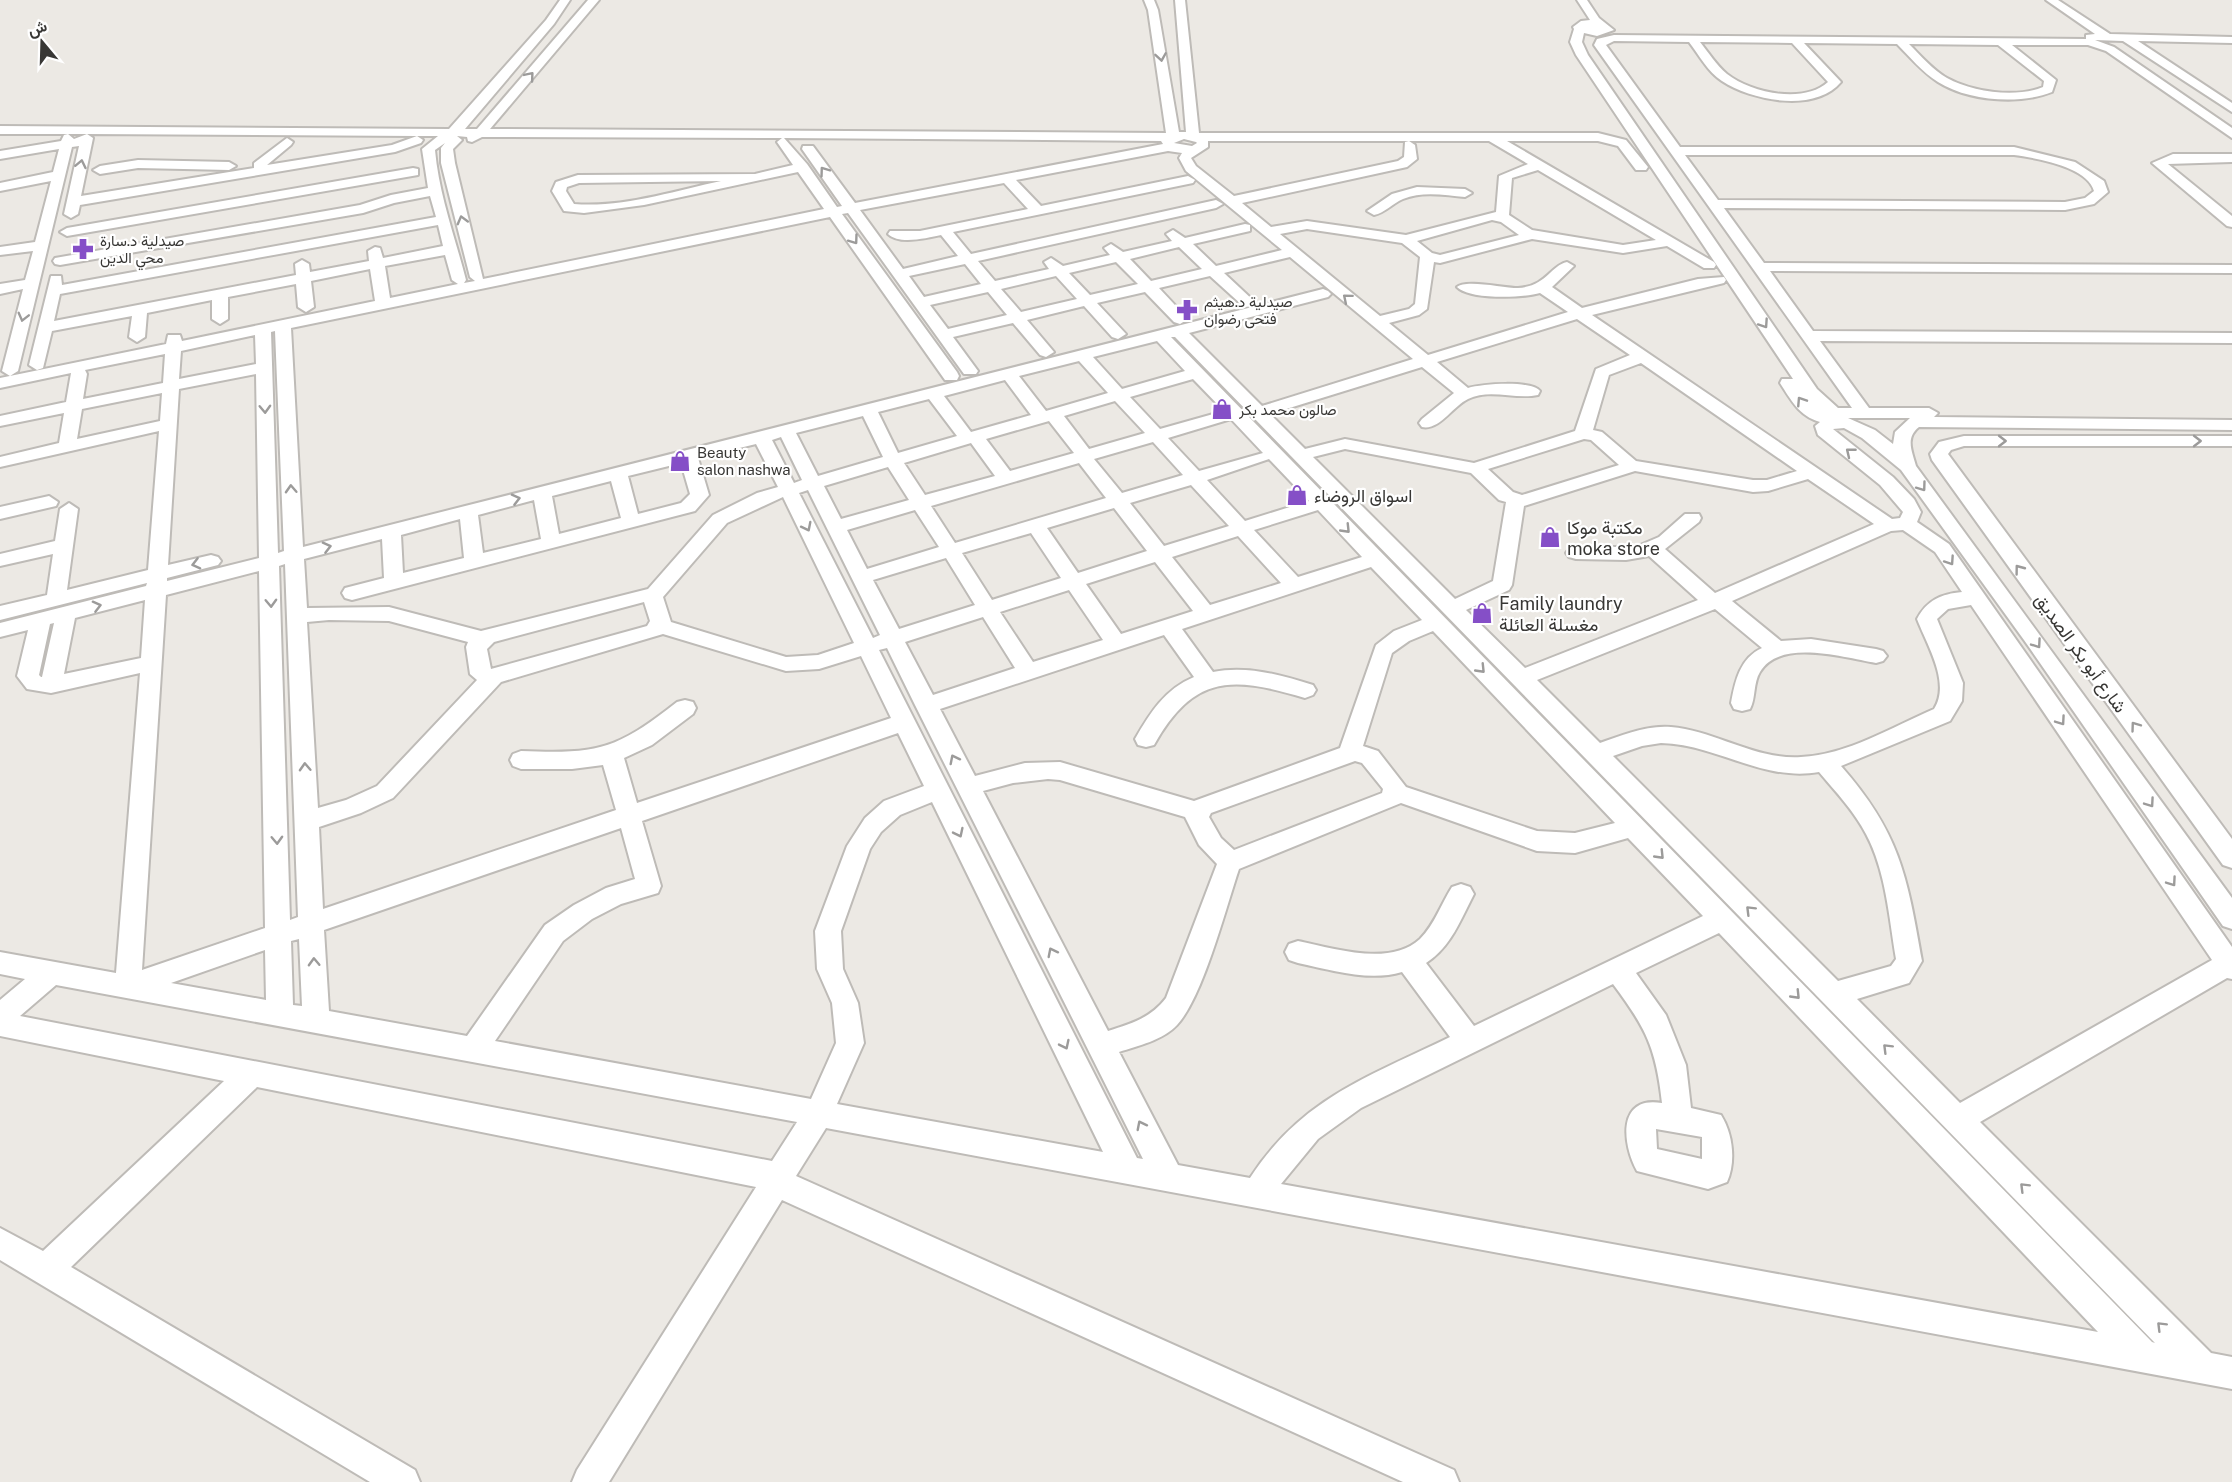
<svg xmlns="http://www.w3.org/2000/svg" width="2232" height="1482" font-family="'Public Sans',Vazirmatn,sans-serif">
  <style>
    .lines { fill: none; stroke-linecap: round; stroke-linejoin: round }
    .minor-casing { stroke: #bebbb7; stroke-width: 4 }
    .minor { fill: #fff; fill-rule: evenodd }
    .oneway { stroke: #9c9b9a }
    .labels { text-anchor: middle; dominant-baseline: central; stroke-width: 4.5; stroke-linejoin: round; paint-order: stroke }
    .far-poi-label { font-size: 15px; fill: #383735; stroke: #fff; text-anchor: start }
    .poi-label { font-size: 18px; fill: #383735; stroke: #fff; text-anchor: start }
    .street-label { font-size: 18px; fill: #383735; stroke: #fff }
  </style>
  <rect width="100%" height="100%" fill="#ece9e4"/>
  <g class="lines">
    <defs>
      <g id="minor">
        <path d="M560,0H570L554,24L465,129H477L588,0H599L490,129L1166,133L1148,10L1144,0H1154L1158,10L1179,132H1186L1175,0H1185L1199,133H1598L1626,140L1648,167L1646,170H1636L1618,146L1598,141H1507L1714,262L1716,265L1714,268H1704L1667,246L1623,253L1532,239L1440,263L1434,262L1427,309L1419,315L1389,323L1428,355L1568,312L1540,293C1523,298 1470,300 1457,287C1465,279 1504,288 1518,288C1547,286 1550,266 1567,262L1574,266L1552,287L1582,308L1698,279L1724,277L1726,280L1724,283L1592,315L1892,519L1900,518L1903,512L1880,485L1818,435L1815,426L1820,422C1799,416 1791,400 1780,383L1782,379H1793L1576,55L1570,42L1574,29L1573,27L1581,21L1590,20L1577,0H1587L1599,18L1614,30L1597,36L1584,33L1582,42L1588,55L1817,389L1838,408H1852L1594,45L1597,39L1614,35L2086,39V35L2095,34L2046,0H2058L2110,34L2232,37V43L2138,41L2232,103V112L2123,41L2095,40L2114,47L2232,128V138L2106,51L2088,45H2012L2056,80L2052,92C2019,105 1968,101 1938,82C1922,72 1910,57 1897,44L1804,43L1841,82C1815,113 1752,101 1722,81C1708,72 1699,55 1689,42L1614,41L1606,45L1680,147H2014L2075,162L2104,181L2108,192L2094,204L2065,210L1724,208L1764,263L2232,265V273L1770,271L1813,331L2232,333V343L1820,341L1869,408H1929L1938,413L1934,417L2232,420V430L1919,427C1905,438 1912,451 1916,466L2232,898V929L2223,926L2024,640L1901,470L1862,438L1844,428L1833,429L1893,477L1914,499L1921,512L1917,522L1949,544L2232,947V979L2227,978L1980,1122L2211,1353L2232,1357V1389L826,1128L796,1176L1454,1470L1459,1482H1403L782,1200L609,1482H572L577,1470L756,1187L257,1087L71,1267L415,1470L420,1482H370L0,1260V1228L43,1251L224,1081L0,1036V1000L25,979L0,974V952L116,973L140,673L51,693L27,689L17,676L28,630L0,637V623L146,586L147,583L0,620V606L47,595L53,554L0,566V554L55,541L60,509L69,503L78,509L67,590L148,570L159,431L0,467V457L59,443L64,413L0,426V416L66,402L71,373L0,388V378L166,344L168,335H180L182,341L375,301L370,269L311,281L314,307L306,312L298,307L296,284L228,297V319L220,324L212,319V300L147,313L145,337L137,342L129,337L132,316L52,331L43,368L37,370L29,365L51,276H61L62,285L436,217L430,196L394,203L363,213L60,265L55,264L53,261L55,258L360,205L391,195L428,188L422,149L438,136H417L423,140L421,143L395,152L80,205L78,214L71,218L64,214L79,146L72,147L18,371L10,376L2,371L23,289L0,294V284L25,280L33,251L0,255V247L35,242L51,181L0,191V183L53,172L59,149L0,159V151L61,141L64,135L68,134L74,139L87,134H0V126L449,129L546,20ZM1700,42L1792,43L1828,82C1804,104 1751,93 1727,74C1716,65 1709,53 1700,42ZM1909,44L1998,45L2044,81L2043,87C2016,98 1972,92 1947,78C1933,70 1921,56 1909,44ZM87,134L417,136L392,145L267,165L291,145L293,142L287,138L254,163V168L81,196L93,138ZM457,136L467,137L468,141L472,142L482,137L782,138L777,142L793,165L755,174L578,175L556,182L552,191L564,211L584,213L644,205L798,172L824,209L483,279L455,163L453,149L462,140ZM784,138L1161,141L1163,144L855,203L813,146H803L802,149L842,206L837,207L807,164ZM1184,139L1196,142L1197,143L1192,146L1174,143ZM1208,141H1489L1528,164L1499,176L1496,212L1406,235L1307,221L1271,227L1242,203L1407,167L1417,159L1415,145L1409,141L1405,142L1404,157L1398,161L1234,196L1196,166L1191,158L1208,147ZM445,143L441,148V163L470,277L475,281L464,283L466,280C455,237 439,195 435,150ZM1168,151L1182,153L1179,158L1186,171L1282,250L1216,266L1193,244L1250,231V225L1245,224L1185,238L1173,230L1166,234L1172,241L1123,252L1111,244L1104,248L1110,255L1063,266L1051,258L1044,262L1049,269L995,281L978,261L1216,208L1223,204L1216,200L971,254L953,232L1193,183L1195,180L1188,176L1041,206L1016,180ZM1685,155H2014C2036,158 2088,167 2094,191L2085,198L2065,202L1718,200ZM1538,170L1656,240L1623,245L1532,230L1509,215L1512,178ZM721,181C674,191 622,208 574,204L566,191L567,187L579,183ZM1004,183L1028,209L920,231H890L888,234C899,245 927,238 941,235L958,256L903,269L860,210ZM848,213L964,374H976L978,371L953,337L1013,323L1040,355L1046,357L1054,352L1027,320L1084,306L1112,337L1118,339L1126,334L1097,303L1145,292L1174,322L1180,324L1188,319L1159,288L1210,276L1242,305L1247,307L1255,302L1224,273L1290,257L1413,359L1262,406L1189,333L1328,297L1331,294L1328,291L1323,289L303,547L291,328L830,217L945,380H957L959,376L957,372L842,214ZM1492,220L1501,222L1519,235L1440,255L1432,253L1417,241ZM438,225L443,246L383,258L380,248L375,247L368,251L369,261L310,272L309,264L302,260L295,264L296,275L54,321L60,294ZM1307,229L1402,243L1420,257L1415,304L1409,309L1380,316L1280,234ZM1179,247L1202,269L1151,281L1130,259ZM445,255L452,280L458,284L390,298L385,266ZM1116,262L1138,284L1090,295L1069,273ZM965,264L981,284L924,297L909,276ZM1056,276L1077,299L1021,312L1001,289ZM988,292L1007,315L948,329L930,305ZM1577,319L1630,355L1596,369L1575,431L1474,463L1345,439L1305,449L1270,414L1422,367L1454,393L1422,419L1419,423L1422,427C1439,431 1453,406 1468,399C1490,388 1515,400 1538,395L1540,391C1531,380 1482,384 1468,388L1437,362ZM275,331L284,551L278,553L271,332ZM255,335L256,364L179,379L181,351ZM1171,337H1175L2155,1343L2152,1342ZM1157,341L1185,371L1122,389L1093,357ZM165,354L163,383L83,399L87,374L85,370ZM1079,361L1108,393L1046,411L1019,376ZM1641,363L1797,471L1767,480H1753L1636,461L1602,432L1593,430L1609,375ZM256,374L259,558L167,581V578L218,565L221,561L218,557L211,555L168,565L179,389ZM1193,379L1224,411L1160,429L1130,397ZM1005,380L1031,415L971,432L944,396ZM162,393L160,421L77,439L82,409ZM929,399L957,436L898,453L878,412ZM1115,401L1145,433L1089,449L1064,416ZM863,416L883,457L818,476L796,433ZM1848,418H1910L1895,432L1893,444L1875,430ZM1231,419L1263,453L1199,471L1168,438ZM1049,421L1074,453L1010,471L986,439ZM781,437L802,480L794,483L772,440ZM1584,439L1591,440L1619,465L1522,495L1513,492L1488,469ZM1153,442L1183,475L1122,493L1094,459ZM971,443L995,476L925,495L904,463ZM756,444L778,487L757,493L713,515L648,589L481,631L389,607L307,608L304,559L382,539L384,578L345,588L342,593L345,598L352,600L695,511L709,495L698,458ZM1345,449L1471,473L1499,500L1506,502L1493,581L1455,599L1313,457ZM1269,459L1309,501L1245,521L1207,480ZM681,463L690,494L681,503L638,514L628,476ZM1079,463L1106,498L955,543L931,506ZM888,467L909,500L841,519L824,486ZM1635,471L1753,492L1768,491L1808,479L1874,524L1715,593L1665,549L1699,522L1701,518L1699,514H1685L1659,537L1638,546L1569,549L1566,553L1569,557L1576,559L1626,560L1649,556L1698,600L1525,668L1466,610L1509,590L1512,585L1524,506ZM611,481L621,518L559,534L552,496ZM1191,485L1229,526L1164,546L1130,503ZM808,490L880,635L873,638L799,493ZM783,497L854,643L818,655L786,657L671,622L663,597L727,523ZM534,500L541,539L483,553L478,515ZM1114,508L1147,551L1078,573L1047,528ZM915,510L939,547L867,569L847,530ZM1318,510L1362,557L1298,577L1254,530ZM460,519L464,558L403,573L401,535ZM1903,530L1935,552L1962,592C1941,594 1927,600 1917,619C1927,645 1951,683 1934,709C1892,727 1847,755 1801,757C1755,760 1716,731 1671,727C1647,725 1622,735 1600,743L1537,680L1715,609L1762,648C1740,658 1735,681 1731,703L1734,709L1742,711L1750,709C1756,698 1753,683 1760,672C1780,638 1845,658 1876,663L1883,661L1887,656L1883,651L1876,649L1811,639L1781,641L1732,601L1891,531ZM1031,533L1061,578L992,600L962,553ZM1238,536L1281,583L1210,605L1172,557ZM946,558L975,605L899,629L873,580ZM1155,562L1193,611L1121,634L1086,584ZM285,564L298,917L290,920L279,566ZM1371,567L1422,620L1394,631L1376,645L1340,748L1194,801L1060,762L1025,763L975,776L940,709L1164,635L1194,677C1165,689 1150,713 1135,739L1138,745L1146,747L1154,745C1194,674 1232,676 1305,698L1313,695L1316,690L1313,685C1281,675 1247,665 1213,672L1182,629ZM259,571L265,928L142,970L166,595ZM1069,590L1103,640L1033,662L1000,612ZM145,600L141,658L64,674L75,618ZM644,602L650,621L647,626L491,669L487,649L494,642ZM1971,605L2212,960L1960,1103L1857,999L1909,983L1922,961C1907,876 1900,833 1841,766L1950,721L1962,701L1963,683L1937,619L1948,609ZM983,617L1015,668L933,695L905,642ZM329,620L389,621L468,642L466,647L470,674L477,680L377,786L346,800L318,808L307,622ZM54,623L42,677H41L39,675L50,624ZM1433,631L1615,823L1575,833L1537,831L1406,787L1378,751L1363,746L1392,653L1409,641ZM663,634L786,671L819,669L861,656L891,718L637,803L624,758L652,745L693,714L696,708L693,702L685,700L677,702C616,750 598,754 521,751L513,754L510,760L513,766L521,769H572L603,765L616,810L323,909L319,827L361,813L393,798L501,682ZM887,648L915,705L1143,1159L1137,1158L879,650ZM898,733L924,786L884,801L865,818L847,846L815,931L817,969L832,1003L836,1043L811,1099L495,1041L563,941L592,919L621,904L658,893L661,886L642,821ZM1661,743C1716,744 1762,782 1819,772C1836,792 1854,811 1866,834C1886,871 1889,918 1896,959L1891,966L1838,981L1613,756L1642,746ZM1355,761L1362,763L1383,789L1382,793L1234,850L1221,838L1209,817L1211,813ZM1048,779L1060,780L1185,817L1199,845L1217,864L1166,998C1151,1018 1130,1024 1108,1031L983,791L1013,783ZM932,802L1103,1152L837,1104L864,1043L858,1003L843,969L841,931L870,849L881,832L900,815ZM1401,803L1537,851L1575,853L1628,838L1703,916L1474,1026L1426,963C1451,947 1461,919 1474,894L1470,887L1461,884L1452,887C1441,904 1435,924 1420,939C1390,967 1333,948 1298,941L1289,944L1285,952L1289,960L1298,963C1331,970 1369,982 1402,972L1450,1037C1368,1077 1302,1098 1250,1178L1178,1165L1119,1052C1138,1046 1163,1040 1177,1025C1203,997 1226,907 1239,869ZM621,828L635,879L606,888L574,905L545,925L467,1036L329,1011L324,930ZM1719,933L2098,1332L1281,1184L1318,1139L1361,1108L1613,984C1646,1028 1656,1048 1662,1103C1617,1095 1622,1144 1637,1171L1708,1189L1727,1182C1736,1162 1733,1134 1721,1115L1691,1108L1686,1065L1666,1015L1636,973ZM299,939L302,1006L293,1005L291,941ZM265,950L266,1000L171,983ZM56,985L797,1122L772,1161L20,1016ZM1656,1129L1702,1137V1159L1657,1149Z"/>
        <path d="M2173,154H2232V162L2168,164L2232,216V227L2227,226L2152,163Z"/>
        <path d="M138,160L229,162L236,166L229,170L138,168L100,174L93,170L100,166Z"/>
        <path d="M413,168L418,169V175L67,236L60,232L67,228Z"/>
        <path d="M1417,187L1465,189L1472,193L1465,197C1445,195 1422,191 1403,199C1393,203 1385,213 1374,215L1367,211L1392,194Z"/>
        <path d="M1964,436H2232V446H1964L1951,450L1948,454L2232,839V868L2223,865L1932,460L1930,454L1939,442Z"/>
        <path d="M49,496L58,502L56,506L0,519V507Z"/>
      </g>
    </defs>
    <!-- minor casing -->
    <use href="#minor" class="minor-casing"/>
    <!-- minor -->
    <use href="#minor" class="minor"/>
  </g>
  <!-- one-way arrows -->
  <defs><path id="oneway-chevron" d="M-2-3.5L2.5 0L-2 3.5" fill="none" stroke-width="1.6" stroke-linecap="round" stroke-linejoin="round" transform="scale(1.5)"/></defs>
  <g class="oneway">
    <use href="#oneway-chevron" transform="translate(1161 57) rotate(81)"/>
    <use href="#oneway-chevron" transform="translate(530 76) rotate(-50)"/>
    <use href="#oneway-chevron" transform="translate(81 164) rotate(-78)"/>
    <use href="#oneway-chevron" transform="translate(824 171) rotate(-126)"/>
    <use href="#oneway-chevron" transform="translate(462 220) rotate(-105)"/>
    <use href="#oneway-chevron" transform="translate(854 240) rotate(54)"/>
    <use href="#oneway-chevron" transform="translate(1347 298) rotate(-140)"/>
    <use href="#oneway-chevron" transform="translate(23 317) rotate(104)"/>
    <use href="#oneway-chevron" transform="translate(1764 324) rotate(56)"/>
    <use href="#oneway-chevron" transform="translate(1801 401) rotate(-123)"/>
    <use href="#oneway-chevron" transform="translate(265 409) rotate(88)"/>
    <use href="#oneway-chevron" transform="translate(2002 441)"/>
    <use href="#oneway-chevron" transform="translate(2197 441)"/>
    <use href="#oneway-chevron" transform="translate(1850 452) rotate(-141)"/>
    <use href="#oneway-chevron" transform="translate(1922 487) rotate(54)"/>
    <use href="#oneway-chevron" transform="translate(291 489) rotate(-93)"/>
    <use href="#oneway-chevron" transform="translate(516 499) rotate(-14)"/>
    <use href="#oneway-chevron" transform="translate(807 527) rotate(63)"/>
    <use href="#oneway-chevron" transform="translate(1346 529) rotate(46)"/>
    <use href="#oneway-chevron" transform="translate(327 547) rotate(-14)"/>
    <use href="#oneway-chevron" transform="translate(1950 561) rotate(56)"/>
    <use href="#oneway-chevron" transform="translate(196 564) rotate(166)"/>
    <use href="#oneway-chevron" transform="translate(2019 569) rotate(-127)"/>
    <use href="#oneway-chevron" transform="translate(271 603) rotate(88)"/>
    <use href="#oneway-chevron" transform="translate(97 606) rotate(-14)"/>
    <use href="#oneway-chevron" transform="translate(2037 644) rotate(55)"/>
    <use href="#oneway-chevron" transform="translate(1481 669) rotate(46)"/>
    <use href="#oneway-chevron" transform="translate(2061 721) rotate(55)"/>
    <use href="#oneway-chevron" transform="translate(2135 726) rotate(-126)"/>
    <use href="#oneway-chevron" transform="translate(954 759) rotate(-117)"/>
    <use href="#oneway-chevron" transform="translate(305 767) rotate(-93)"/>
    <use href="#oneway-chevron" transform="translate(2150 803) rotate(55)"/>
    <use href="#oneway-chevron" transform="translate(959 833) rotate(64)"/>
    <use href="#oneway-chevron" transform="translate(277 840) rotate(88)"/>
    <use href="#oneway-chevron" transform="translate(1660 855) rotate(46)"/>
    <use href="#oneway-chevron" transform="translate(2172 882) rotate(55)"/>
    <use href="#oneway-chevron" transform="translate(1750 910) rotate(-135)"/>
    <use href="#oneway-chevron" transform="translate(1052 952) rotate(-117)"/>
    <use href="#oneway-chevron" transform="translate(314 962) rotate(-92)"/>
    <use href="#oneway-chevron" transform="translate(1796 995) rotate(46)"/>
    <use href="#oneway-chevron" transform="translate(1065 1045) rotate(64)"/>
    <use href="#oneway-chevron" transform="translate(1887 1048) rotate(-135)"/>
    <use href="#oneway-chevron" transform="translate(1141 1125) rotate(-117)"/>
    <use href="#oneway-chevron" transform="translate(2024 1187) rotate(-135)"/>
    <use href="#oneway-chevron" transform="translate(2161 1326) rotate(-135)"/>
  </g>
  <!-- icons -->
  <defs>
    <symbol id="pharmacy-bare" viewBox="-9 -9 18 18"><path d="M-2-6h4v4h4v4h-4v4h-4v-4h-4v-4h4Z" fill="#854fc7" stroke="#fff" stroke-width="2.5" paint-order="stroke"/></symbol>
    <symbol id="shop-bare" viewBox="-9 -9 18 18"><path d="M-5-2.5h2.3a2.7 3.5 0 0 1 5.4 0H5L5.5 6h-11ZM-1.5-2.5h3a1.5 2.3 0 0 0-3 0Z" fill="#854fc7" stroke="#fff" stroke-width="2.5" paint-order="stroke"/></symbol>
  </defs>
  <g fill-rule="evenodd">
    <use href="#pharmacy-bare" x="68" y="234" width="30" height="30"/>
    <use href="#pharmacy-bare" x="1172" y="295" width="30" height="30"/>
    <use href="#shop-bare" x="1207" y="394" width="30" height="30"/>
    <use href="#shop-bare" x="665" y="446" width="30" height="30"/>
    <use href="#shop-bare" x="1282" y="480" width="30" height="30"/>
    <use href="#shop-bare" x="1535" y="522" width="30" height="30"/>
    <use href="#shop-bare" x="1467" y="598" width="30" height="30"/>
  </g>
  <g class="labels">
    <!-- far-poi labels -->
    <g class="far-poi-label">
      <text x="100" y="240">صيدلية د.سارة<tspan x="100" dy="17">محي الدين</tspan></text>
      <text x="1204" y="301">صيدلية د.هيثم<tspan x="1204" dy="17">فتحى رضوان</tspan></text>
      <text x="1239" y="409">صالون محمد بكر</text>
      <text x="697" y="452">Beauty<tspan x="697" dy="17">salon nashwa</tspan></text>
    </g>
    <!-- poi labels -->
    <g class="poi-label">
      <text x="1314" y="495">اسواق الروضاء</text>
      <text x="1567" y="527">مكتبة موكا<tspan x="1567" dy="21">moka store</tspan></text>
      <text x="1499" y="603">Family laundry<tspan x="1499" dy="21">مغسلة العائلة</tspan></text>
    </g>
    <!-- street labels -->
    <g class="street-label">
      <text transform="translate(2081 653) rotate(54)">شارع أبو بكر الصديق</text>
    </g>
  </g>
  <!-- north arrow -->
  <g transform="translate(42 42) rotate(341)" stroke="#ffffff" stroke-width="4.5" paint-order="stroke">
  <path d="M0-4.5L10 22L0 15L-10 22Z" fill="#383735"/>
  <text y="-9" font-size="16" font-weight="bold" text-anchor="middle" fill="#383735">ش</text>
  </g>
</svg>
